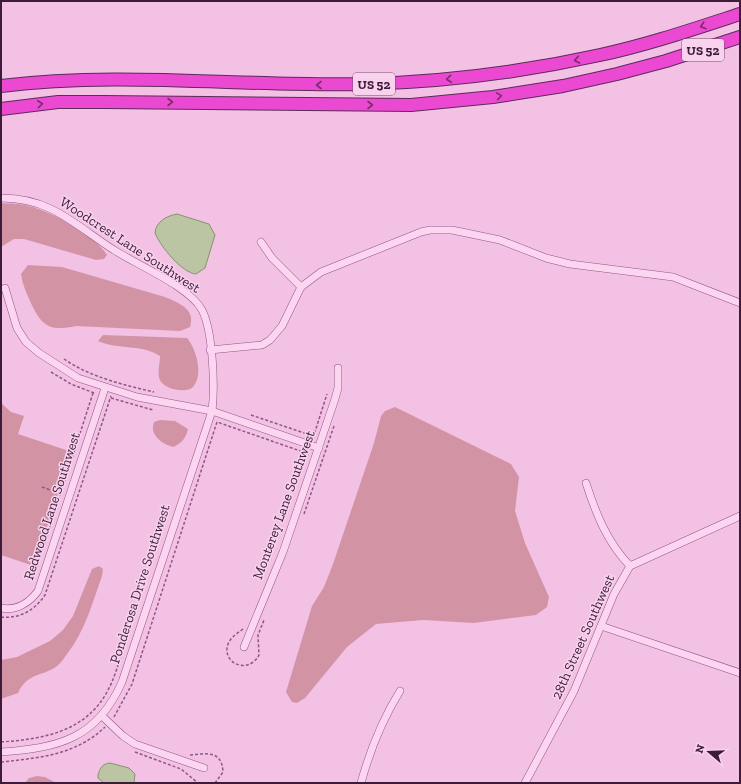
<svg xmlns="http://www.w3.org/2000/svg" width="741" height="784" font-family="'Zilla Slab',serif">
  <style>
    .green { fill: #d294a5 }
    .water { fill: #bbc5a4; stroke: #85946a }
    .lines { fill: none; stroke-linecap: round; stroke-linejoin: round }
    .minor-casing { stroke: #8f5687; stroke-width: 8 }
    .motorway-casing { stroke: #5c2b59; stroke-width: 14 }
    .path { stroke: #8f5687; stroke-width: 1.5; stroke-dasharray: 3 2; stroke-linecap: butt }
    .minor { stroke: #fcd6f1; stroke-width: 7 }
    .motorway { stroke: #eb49d1; stroke-width: 12 }
    .oneway { stroke: #7a2c6f }
    .labels { text-anchor: middle; dominant-baseline: central; stroke-width: 3; stroke-linejoin: round; paint-order: stroke }
    .shield { fill: #f9d2ed; stroke: #755370; stroke-width: 1 }
    .shield-label { font-size: 13px; font-weight: bold; fill: #3d1c3a }
    .street-label { font-size: 14px; fill: #3d1c3a; stroke: #f9d2ed }
  </style>
  <rect width="100%" height="100%" fill="#f3c1e4"/>
  <!-- green -->
  <g class="green">
    <path d="M1,203C10,204 20,203 29,206C52,212 94,234 107,255L104,259L96,260L24,239H14L1,247Z"/>
    <path d="M28,265L62,267L165,297C179,303 196,309 190,327L180,331L76,326C48,332 41,325 30,301C26,292 22,283 21,274Z"/>
    <path d="M103,335L187,338C196,348 204,375 193,387C186,394 164,389 160,380C157,375 160,363 160,356C142,344 118,350 98,341Z"/>
    <path d="M1,403L11,412L24,416L18,434L72,452L34,566L1,555Z"/>
    <path d="M395,407L511,464L519,477L515,511L525,543L549,597L547,607L536,615L474,623L423,620L376,624L347,647L305,698L297,703L292,702L286,692L312,606L324,587L333,564L374,443L381,416L385,411Z"/>
    <path d="M160,420L175,421L188,429C186,438 182,443 173,447C162,444 149,435 154,422Z"/>
    <path d="M99,566L103,569L102,576C92,604 85,631 67,654C64,658 61,663 57,666C42,677 28,672 18,693L1,699V660L17,657L50,641L63,630L73,616L92,569Z"/>
    <path d="M37,776L45,777L56,783H25L29,778Z"/>
  </g>
  <!-- water -->
  <g class="water">
    <path d="M177,214L209,224L215,235L205,268L196,274C182,273 160,246 155,233C156,221 167,216 177,214Z"/>
    <path d="M110,763L129,768L135,774L134,783H104L98,778V775C100,768 102,764 110,763Z"/>
  </g>
  <g class="lines">
    <defs>
      <g id="minor">
        <path d="M1,198C18,198 35,201 51,209C74,220 93,237 114,250C137,265 190,287 202,310C213,331 215,387 212,411L122,682C97,739 58,748 1,752"/>
        <path d="M261,242L272,258L301,287"/>
        <path d="M5,288L17,328L26,342L39,353L78,378L137,397L212,411L319,448"/>
        <path d="M210,350L262,345L270,340L282,326L301,287L321,272L421,232L430,230H452L500,240L546,258L570,264L673,277L740,303"/>
        <path d="M586,483C596,514 607,542 630,566"/>
        <path d="M1,608C16,611 29,603 38,591L105,388"/>
        <path d="M601,626L740,673"/>
        <path d="M244,647L283,552L335,399L338,388V368"/>
        <path d="M102,716L123,736L135,744L204,768"/>
        <path d="M361,783C370,750 382,720 400,691"/>
        <path d="M525,783L574,691L614,594L630,566L740,516"/>
      </g>
      <g id="motorway">
        <path d="M1,86C122,71 244,87 365,84C444,82 523,72 600,55C647,45 694,29 740,14"/>
        <path d="M1,109L58,102H104L411,105L493,97L563,86L617,74L666,61L740,37"/>
      </g>
    </defs>
    <!-- minor casing -->
    <use href="#minor" class="minor-casing"/>
    <!-- motorway casing -->
    <use href="#motorway" class="motorway-casing"/>
    <!-- path -->
    <g class="path">
      <path d="M64,359C90,377 124,385 154,392"/>
      <path d="M51,372L71,384L94,393"/>
      <path d="M111,398L153,410"/>
      <path d="M251,415L313,436"/>
      <path d="M313,438L327,394"/>
      <path d="M42,487L61,494"/>
      <path d="M304,514L334,426"/>
      <path d="M37,567L93,393"/>
      <path d="M1,617C20,619 35,610 45,595L111,396"/>
      <path d="M243,629C238,633 232,636 229,642C219,662 248,676 259,655L258,635L264,620"/>
      <path d="M114,717L132,684L217,422L309,454"/>
      <path d="M1,742C43,739 85,732 107,692C116,676 120,657 126,640"/>
      <path d="M135,752L181,769L198,783"/>
      <path d="M190,755C205,754 222,749 223,772L215,783"/>
      <path d="M1,762C39,758 76,755 105,727"/>
    </g>
    <!-- minor -->
    <use href="#minor" class="minor"/>
    <!-- motorway -->
    <use href="#motorway" class="motorway"/>
  </g>
  <!-- one-way arrows -->
  <defs><path id="oneway-chevron" d="M-2-3.5L2.5 0L-2 3.5" fill="none" stroke-width="1.6" stroke-linecap="round" stroke-linejoin="round"/></defs>
  <g class="oneway">
    <use href="#oneway-chevron" transform="translate(703 26) rotate(162)"/>
    <use href="#oneway-chevron" transform="translate(577 60) rotate(169)"/>
    <use href="#oneway-chevron" transform="translate(449 79) rotate(174)"/>
    <use href="#oneway-chevron" transform="translate(319 85) rotate(180)"/>
    <use href="#oneway-chevron" transform="translate(499 96) rotate(-9)"/>
    <use href="#oneway-chevron" transform="translate(170 102)"/>
    <use href="#oneway-chevron" transform="translate(40 104) rotate(-6)"/>
    <use href="#oneway-chevron" transform="translate(370 105)"/>
  </g>
  <g class="labels">
    <!-- shield labels -->
    <g class="shield">
      <rect x="682" y="39" width="42" height="22" rx="3"/>
      <rect x="353" y="73" width="42" height="22" rx="3"/>
    </g>
    <g class="shield-label">
      <text x="703" y="50">US 52</text>
      <text x="374" y="84">US 52</text>
    </g>
    <!-- street labels -->
    <g class="street-label">
      <text transform="translate(130 245) rotate(33)">Woodcrest Lane Southwest</text>
      <text transform="translate(284 505) rotate(-70)">Monterey Lane Southwest</text>
      <text transform="translate(52 506) rotate(-72)">Redwood Lane Southwest</text>
      <text transform="translate(140 584) rotate(-72)">Ponderosa Drive Southwest</text>
      <text transform="translate(583 637) rotate(-66)">28th Street Southwest</text>
    </g>
  </g>
  <!-- border -->
  <rect width="741" height="784" fill="none" stroke="#3d1c3a" stroke-width="4"/>
  <!-- north arrow -->
  <g transform="translate(709 752) rotate(289)" stroke="#f9d2ed" stroke-width="3" paint-order="stroke">
  <path d="M0-3L7 15L0 10L-7 15Z" fill="#3d1c3a"/>
  <text y="-6" font-size="11" font-weight="bold" text-anchor="middle" fill="#3d1c3a">N</text>
  </g>
</svg>
